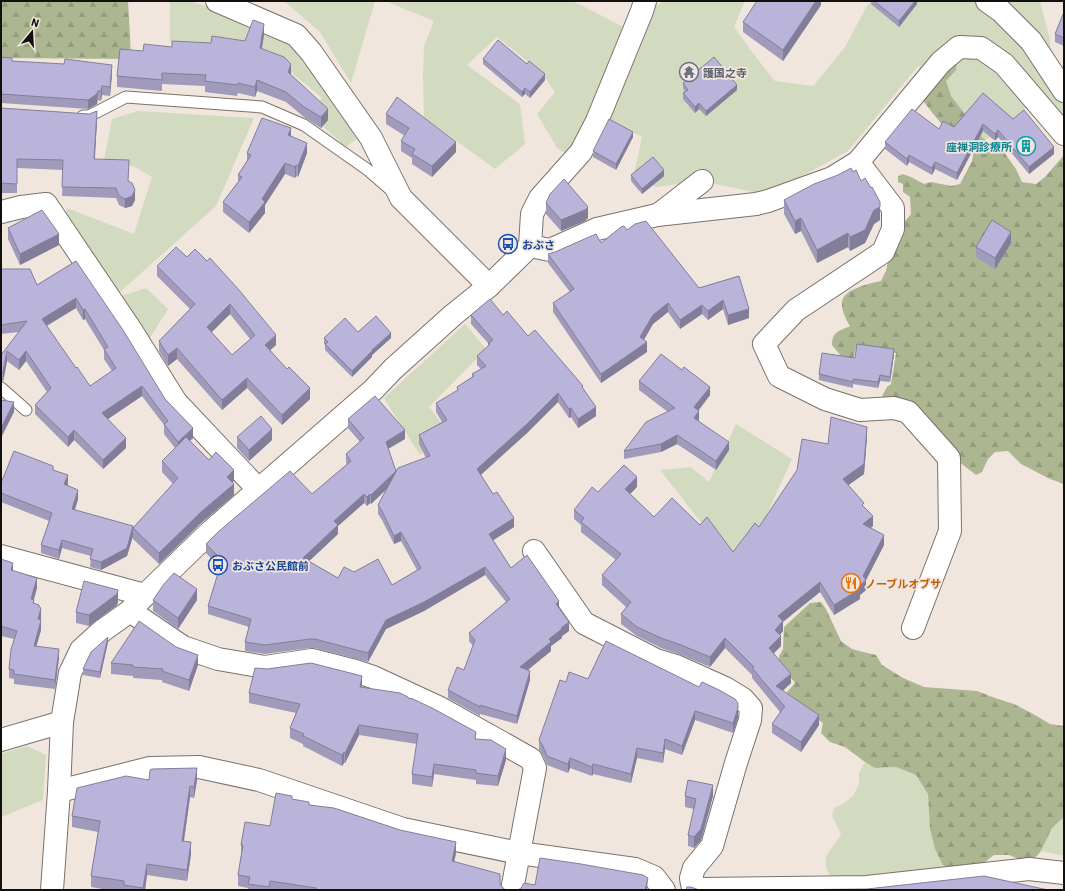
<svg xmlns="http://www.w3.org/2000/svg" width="1065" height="891" font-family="Barlow,'Noto Sans JP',sans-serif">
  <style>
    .grass { fill: #d2dac0 }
    .forest { fill: url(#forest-firs) }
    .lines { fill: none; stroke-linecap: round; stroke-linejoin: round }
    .lane-casing { stroke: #7b716b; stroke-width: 13 }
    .street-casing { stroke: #7b716b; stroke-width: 24 }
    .lane { stroke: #fff; stroke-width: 11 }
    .street { stroke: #fff; stroke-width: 22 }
    .wall { fill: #a09bbb; fill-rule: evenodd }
    .shaded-wall { fill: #827e99 }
    .building { fill: #bab4da; stroke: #827e99; fill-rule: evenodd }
    .labels { text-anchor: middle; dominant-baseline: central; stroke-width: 3.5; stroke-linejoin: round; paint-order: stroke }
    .worship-label { font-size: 11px; font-weight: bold; fill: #5b616d; stroke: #f1e6de; text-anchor: start }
    .culture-label { font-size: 11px; font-weight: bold; fill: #0d838f; stroke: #f1e6de; text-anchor: end }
    .transit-label { font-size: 11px; font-weight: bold; fill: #164399; stroke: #f1e6de; text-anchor: start }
    .food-label { font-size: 11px; font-weight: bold; fill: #c56008; stroke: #f1e6de; text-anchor: start }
  </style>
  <defs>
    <pattern id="forest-firs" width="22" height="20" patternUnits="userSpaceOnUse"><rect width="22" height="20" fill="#acb791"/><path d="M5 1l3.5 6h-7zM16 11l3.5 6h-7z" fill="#939c7c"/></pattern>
  </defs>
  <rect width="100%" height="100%" fill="#f1e6de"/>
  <!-- grass -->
  <g class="grass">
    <path d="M170,1H190L250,21L289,40L360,136L346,147L309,114L322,98L273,57L170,42Z"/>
    <path d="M284,1H375L351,83L320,32Z"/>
    <path d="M391,1H573L641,36L653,7L664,1H745L734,27C747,45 760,63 775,81L813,86L845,47L867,6L871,1H1040L1049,36L1053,65L1064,85V120L1034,97L1012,127L989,138L974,144L924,102L919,65L848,151L768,195L702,181L656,187L634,174L642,137L596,112L573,159L557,148L537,114L555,92L542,73L497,37L467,65L520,104L525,144L495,169L424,117L423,75L424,46L434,21L390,3Z"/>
    <path d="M138,111L254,118L216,206L120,292L93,265L65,225L67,208L134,234L152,177L133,166L103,165L112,119Z"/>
    <path d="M146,288L168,309L146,344L115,298Z"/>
    <path d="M465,324L486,349L429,407L447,430L420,455L384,398Z"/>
    <path d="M736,424L792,459L757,536L733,563L660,470L691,467L709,482Z"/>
    <path d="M27,746L46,755L43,800L1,817V754Z"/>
    <path d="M865,762L875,768L896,767L916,775L928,794L930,811L953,870L832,880C818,854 830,855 841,834L832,815L834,808L843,804L854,795L859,784V773Z"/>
    <path d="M1064,817V856L1041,851L1052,828Z"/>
  </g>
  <!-- forest -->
  <g class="forest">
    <path d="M1,1H128L130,35L131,59L1,58Z"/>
    <path d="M957,61L956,70L946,81L951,96L965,114L964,124L991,144L1001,148L1016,169L1022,182L1036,184L1045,177L1064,155V484L1050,479L1021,464L1008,451L995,452L988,459L982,472L976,475L884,404L882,396L887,387L891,384L896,353L856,347L853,360L841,356L832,345C832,332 839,331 850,326C846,320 841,309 842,302C843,289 871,283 881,281L886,271L893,241L899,226L906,220L911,214L910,197L903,192V184L898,182V176L903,174L913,178L924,184L931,182L951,186L960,184L972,161L974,150C950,137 937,119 921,98Z"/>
    <path d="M821,602L826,609L841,641L852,649L863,652L876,655L882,665L903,678L924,687L977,691L995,698L1014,704L1035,715L1050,724L1064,726V817L1052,828L1041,851L1035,858L1029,860H1021L1009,855H994L976,869L953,870L943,865L935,849L930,829L928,794L916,775L896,767L875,768L865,762L845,747L830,742L821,733L823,723L788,699L787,692L795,683L779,662V656L783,649L784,627L810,603Z"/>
  </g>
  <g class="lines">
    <defs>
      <g id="lane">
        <path d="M83,116H89L126,97L262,107L304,125L368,170L390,189"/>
        <path d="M1,388L26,410"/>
      </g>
      <g id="street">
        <path d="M217,1L296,35L311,52L371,138L401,198L489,286"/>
        <path d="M987,1L1001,11L1031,41L1064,91"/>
        <path d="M858,162L893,208V229L883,252L796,310L764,344L779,376L825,399L860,410L894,408L908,412L949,458L950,531L913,628"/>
        <path d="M1,212L21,207L46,204L133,333L176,402L258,489"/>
        <path d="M658,215L702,181"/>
        <path d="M530,246L550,250L597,229L657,215L756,204L768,201L832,178L858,162L941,62L959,47L981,48L1004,64L1064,134"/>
        <path d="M534,551L584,623L656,660L676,666L725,688L743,699L751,708L750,720L736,763L712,846L694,868L691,878L692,884L701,889L867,887L1029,869L1064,873"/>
        <path d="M1,556L145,595"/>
        <path d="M130,611L183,647L218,659L265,667L312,660L355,671L373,677L440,708L531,759L535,768L512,890"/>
        <path d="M1,740L62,722"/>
        <path d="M59,791L150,768L199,767L259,780L403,829L519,853L635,869L654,877L664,890"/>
        <path d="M52,890L59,791L62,722L70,673L81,650L102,631L130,611L145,595L210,532L373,390L393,369L453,315L489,286L530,246L532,214L540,198L581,152L597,121L642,11L645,1"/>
      </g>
    </defs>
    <!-- lane casing -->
    <use href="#lane" class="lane-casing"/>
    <!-- street casing -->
    <use href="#street" class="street-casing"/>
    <!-- lane -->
    <use href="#lane" class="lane"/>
    <!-- street -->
    <use href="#street" class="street"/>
  </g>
  <!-- wall -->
  <g class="wall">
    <path d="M821,1V5L783,61L743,32V22Z"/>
    <path d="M871,1H917V4L899,27L871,4Z"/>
    <path d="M1064,12V46L1055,42V34Z"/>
    <path d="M264,35L262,48L291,75L328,120L321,128L304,117L286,102L257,91L255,97L238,93L237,96L205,92V86L162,84V91L117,87V76L143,51L172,47L245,41Z"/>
    <path d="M1,57L12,61L112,74L110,96L102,95L101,101L98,100L97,104L88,109L1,103Z"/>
    <path d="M483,59L527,64L545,80L530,98L525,94L522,97L483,64Z"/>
    <path d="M683,83L737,90L706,116L699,109L695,113L683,99V93L685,92L683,88Z"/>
    <path d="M983,93L1054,154L1029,174L998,137L995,141L983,131L957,180L935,169L932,175L909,162L907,166L885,149V142L954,127Z"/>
    <path d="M1,108L97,120L95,159L129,181L135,200L132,206L125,208L119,205L116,198L62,196L63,170L17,168V193H1Z"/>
    <path d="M386,114L456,152L432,177L412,164V158L401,151V141L405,136L386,124Z"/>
    <path d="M291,136L307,153L298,177L296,176L295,178L285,174L265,205V213L249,233L223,212V202L238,182V175L247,161V153Z"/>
    <path d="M633,137L616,170L593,157V151Z"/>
    <path d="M631,175L664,176L642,194L631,181Z"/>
    <path d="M784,200L880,220L874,224L865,243L850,251L848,247L817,263L801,231L795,234L784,214Z"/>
    <path d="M546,203L588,218L585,221L561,231L546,214Z"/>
    <path d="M8,228L59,245L20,265L8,239Z"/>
    <path d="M627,230L699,288L739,276L749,318L728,325L723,309L708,320L702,314L680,329L668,312L653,324L644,340L647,352L601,383L553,312V303L570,292L548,263V254L601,243Z"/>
    <path d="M1011,243L995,269L976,257V247Z"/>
    <path d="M176,247L276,345L270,350L310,399L282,425L247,388L222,410L177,359L168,366L159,351V341L190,309L157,276V266ZM230,314L250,339L232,355L211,332Z"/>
    <path d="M76,261L165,399L193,438L190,441L209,460L234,481L232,482L234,495L201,523L159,564L133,539V536L127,556L101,570L90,567L91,556L62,548L59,559L41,553V545L49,521L1,502V483L53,470L68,484L67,486L78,499L75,510L133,528L173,484L162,472V461L175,448L164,434V425L142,396L108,419L126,448L103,469L74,440L68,447L35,414V405L47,392L26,361L19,370L7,361L3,382L1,381V355L19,332L1,334V269L37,285ZM76,308L83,320L85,319L104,350V359L112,371L90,386L76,368L47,326Z"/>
    <path d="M471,315H503L528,336L583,389L596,416L578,428L571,417L569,418L558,402L527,433L481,475L514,527L493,540L511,568L559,609L569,631L562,636V638L551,646V651L528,670L530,680L517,724L480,714V716L448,698V690L464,670L473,646L469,641V633L506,602L485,575L424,611L386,629L368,662L315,648H310L265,654L245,651V642L249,627L208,614V606L220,567L206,553V544L312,494L347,464L346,463V454L360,442L348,428V419L405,439L388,449L396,472L426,458L419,444V435L442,422L436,412V403L457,391V387L472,377V374L481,369L477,365V356L488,346V343L471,324ZM387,489L378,505V514L382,520L394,544L401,541L417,570L392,585L354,572L338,578L309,561L338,534V526L364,503L367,506L370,503L371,504Z"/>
    <path d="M358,332L391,338L372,355V357L352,377L325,350V345L324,344V338Z"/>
    <path d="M894,354L890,382L880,381L878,388L853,384V388L819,380V374L855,358Z"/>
    <path d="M639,381L710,395L699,410V421L729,450L716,470L677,444L661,452L624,459V451L668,412L639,390Z"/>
    <path d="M237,437L272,440L249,461L237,448Z"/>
    <path d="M867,437L864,474L848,485L864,507L873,526L871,528L884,545L866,580V590L860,595V599L834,615L820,592L783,621V631L780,635L781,646L774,653L791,683L783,691L819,725L801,752L772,733V724L780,712L752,678V675L725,648L710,667L681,655L661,648L637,636L621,624V614L626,607L602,585V575L616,560L581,532V525L574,519V510L598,492L637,487L630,494L654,517L700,525L733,552L759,527L828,444Z"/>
    <path d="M1,559L13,571L37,588L34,600V603L39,608L41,618L40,620L41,630L36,646L59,658L55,689L14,684V679L9,678V669L14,639L1,636Z"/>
    <path d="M153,600H197L178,629L153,611Z"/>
    <path d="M118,601L117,605L89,626L76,623V612Z"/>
    <path d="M108,642L100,678L83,675V669Z"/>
    <path d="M111,663L198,665L189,691L162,682V680L133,678V676L111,674Z"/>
    <path d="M588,679L738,712V718L733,733L695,720L682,755L665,749L663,763L637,758L631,783L593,774L592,776L570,768L568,773L547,765L542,754L539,750V740L566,682Z"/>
    <path d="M362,687L408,698L476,739L506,760L498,786L476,784V780L434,774L432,787L412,784V774L417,744L359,735L345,763H344L342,766L303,746V744L290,738V728L296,713L249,703V693Z"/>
    <path d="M149,780H197L194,798L190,797L184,841L191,854L187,881L147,875L145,890H108L91,887V876L98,832L72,827V816Z"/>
    <path d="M685,796H713L701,840L694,848L688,846V835L694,809L685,807Z"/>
    <path d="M292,799L456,853L454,862L500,884L504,889L506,890H248V888L238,886V875L241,855V845L270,826Z"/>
  </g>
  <!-- shaded-wall -->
  <g class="shaded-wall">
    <path d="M816,1H821V5L783,61V50Z"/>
    <path d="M915,1H917V4L899,27V21Z"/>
    <path d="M264,24V35L260,58V48Z"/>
    <path d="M291,64V75L288,72Z"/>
    <path d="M112,65V74L110,96V87Z"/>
    <path d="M545,74V80L530,98V92Z"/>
    <path d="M257,80V91L255,97V87Z"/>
    <path d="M737,85V90L706,116V111Z"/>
    <path d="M102,86V95L101,101V91Z"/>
    <path d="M525,88V94L522,97V92Z"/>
    <path d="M98,91L97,104L88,109V100Z"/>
    <path d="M699,103V109L695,113V107Z"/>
    <path d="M328,109V120L321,128V117Z"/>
    <path d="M97,111V120L94,168V159Z"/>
    <path d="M983,124V131L957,180V173Z"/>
    <path d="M291,128V139L288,135Z"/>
    <path d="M998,130V137L995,141V134Z"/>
    <path d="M633,132V137L616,170V164Z"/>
    <path d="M456,142V152L432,177V166Z"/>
    <path d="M307,143V153L298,177V166Z"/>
    <path d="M1054,147V154L1029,174V167Z"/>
    <path d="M909,155V162L907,166V159Z"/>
    <path d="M935,162V169L932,175V168Z"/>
    <path d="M285,163V174L265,205V213L249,233V222L262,199Z"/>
    <path d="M296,165V176L295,178V167Z"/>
    <path d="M664,170V176L642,194V189Z"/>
    <path d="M135,190V200L132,206L125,208V199Z"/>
    <path d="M588,207V218L585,221L561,231V220Z"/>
    <path d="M880,207V220L874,224L865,243L850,251V237L874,210Z"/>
    <path d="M801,218V231L795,234V221Z"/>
    <path d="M1011,232V243L995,269V258Z"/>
    <path d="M848,233V247L817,263V250Z"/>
    <path d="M59,234V245L20,265V254Z"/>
    <path d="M76,298V308L42,328V319Z"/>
    <path d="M723,300V309L708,320V311Z"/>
    <path d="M668,303V312L653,324L640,346V337L653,315Z"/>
    <path d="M230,304V314L207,337V327Z"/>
    <path d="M702,305V314L680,329V320Z"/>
    <path d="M85,309V319L83,320V310Z"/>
    <path d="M749,309V318L728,325V315Z"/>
    <path d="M391,333V338L372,355V357L352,377V371L372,350Z"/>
    <path d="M276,335V345L265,355V345Z"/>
    <path d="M647,342V352L601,383V374Z"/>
    <path d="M177,348V359L168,366V355Z"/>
    <path d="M894,349V354L890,382V377Z"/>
    <path d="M7,351V361L3,382V372Z"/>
    <path d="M26,351V361L19,370V360Z"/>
    <path d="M880,375V381L878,388V382Z"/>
    <path d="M247,378V388L222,410V400Z"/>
    <path d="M142,386V396L102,423V413Z"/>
    <path d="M710,387V395L694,416V407Z"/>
    <path d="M310,388V399L282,425V415Z"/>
    <path d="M558,393V402L527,433L477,478V469Z"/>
    <path d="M14,402V412L1,438V428Z"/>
    <path d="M596,407V416L578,428V419Z"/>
    <path d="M571,408V417L569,418V409Z"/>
    <path d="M699,411V419L694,426V418Z"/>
    <path d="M867,427V437L864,474L843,489V479Z"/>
    <path d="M193,428V438L178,451V442Z"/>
    <path d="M272,429V440L249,461V450Z"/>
    <path d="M74,430V440L68,447V437Z"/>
    <path d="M405,430V439L386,450V442Z"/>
    <path d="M677,435V444L661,452V444Z"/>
    <path d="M126,438V448L103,469V460Z"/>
    <path d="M729,442V450L716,470V461Z"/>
    <path d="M234,470V481L227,488V477Z"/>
    <path d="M396,471V480L371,504V495Z"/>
    <path d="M68,475V484L64,493V484Z"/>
    <path d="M637,477V487L625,499V489Z"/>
    <path d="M234,484V495L201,523L159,564V553L201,512Z"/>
    <path d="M78,490V499L72,518V509Z"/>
    <path d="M364,494V503L338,526V534L303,567V558L334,521Z"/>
    <path d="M370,494V503L367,506V497Z"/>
    <path d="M873,516V526L863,534V524Z"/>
    <path d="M514,518V527L489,543V534Z"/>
    <path d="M133,526V536L127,556L101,570V562Z"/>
    <path d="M401,532V541L394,544V536Z"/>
    <path d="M884,535V545L866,580V590L860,595V599L834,615V605L858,587L863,576Z"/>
    <path d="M62,540V548L59,559V550Z"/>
    <path d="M13,563V572L11,570Z"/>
    <path d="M485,567V575L424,611L386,629L368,662V653L386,620Z"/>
    <path d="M37,578V588L33,600L34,609L31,599Z"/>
    <path d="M820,582V592L778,626V616Z"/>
    <path d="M197,589V600L178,629V618Z"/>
    <path d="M118,590V601L117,605L89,626V615Z"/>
    <path d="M559,601V610L556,604Z"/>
    <path d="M39,605V614L41,608V618L38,629L39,607Z"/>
    <path d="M41,620V630L34,655V646Z"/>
    <path d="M783,621V631L775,640V630Z"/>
    <path d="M569,622V631L562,636V638L551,646V651L520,676V667L561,628Z"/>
    <path d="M781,636V646L769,658V648Z"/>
    <path d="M108,637V642L100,678V672Z"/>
    <path d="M725,638V648L710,667V657Z"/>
    <path d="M59,649V658L55,689V680Z"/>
    <path d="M198,655V665L189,691V680Z"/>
    <path d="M530,671V680L517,724V716Z"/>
    <path d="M791,674V683L776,696V686Z"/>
    <path d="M362,676V686L360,697V687Z"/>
    <path d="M738,703V718L733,733V723Z"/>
    <path d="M695,711V720L682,755V746Z"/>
    <path d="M819,715V725L801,752V742Z"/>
    <path d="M359,725V735L345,763V753Z"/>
    <path d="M665,739V749L663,763V753Z"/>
    <path d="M637,748V758L631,783V774Z"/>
    <path d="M506,749V760L498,786V776Z"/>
    <path d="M344,752V763L342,766V755Z"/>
    <path d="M570,758V768L568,773V764Z"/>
    <path d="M434,764V774L432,787V777Z"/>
    <path d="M593,764V774L592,776V767Z"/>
    <path d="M197,768V780L194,798V787Z"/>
    <path d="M713,785V796L701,840L694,848V837Z"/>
    <path d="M190,786V797L182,853V841Z"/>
    <path d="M191,842V854L187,881V870Z"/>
    <path d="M456,842V853L452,872V861Z"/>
    <path d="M147,864V875L145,890H143Z"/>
    <path d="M648,878L647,890H645Z"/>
  </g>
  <!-- building -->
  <g class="building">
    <path d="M757,1H816L783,50L743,22Z"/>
    <path d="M874,1H915L899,21Z"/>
    <path d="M1064,12V38L1055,34Z"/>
    <path d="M253,20L264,24L260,48L284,57L291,64L288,72L328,109L321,117L304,107L286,92L257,80L255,87L238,83L237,85L205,81L206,75L162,73V80L117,76L120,49L143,51L144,44L172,47V41L211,43L212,36L245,41Z"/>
    <path d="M498,40L527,64L529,61L545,74L530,92L525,88L522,92L483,59Z"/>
    <path d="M1,57L12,58V61L64,64L65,59L112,65L110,87L102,86L101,91H98L97,94L88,100L1,94Z"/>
    <path d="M714,57L737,85L706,111L699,103L695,107L683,93L688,90L683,83Z"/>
    <path d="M983,93L1013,119L1024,110L1054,147L1029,167L998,130L995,134L983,124L957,173L935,162L932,168L909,155L907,159L885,142L912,109L939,129L943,121L954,127Z"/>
    <path d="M397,97L456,142L432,166L412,154L415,149L401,141L409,128L386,114Z"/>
    <path d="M1,108L89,114L97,111L94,159L129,160L128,181L132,183L135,190L132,196L125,199L119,196L116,188L62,187L63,160L17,159V184L1,183Z"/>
    <path d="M262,118L291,128L288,135L307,143L298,166L296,165L295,167L285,163L262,199L265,202L249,222L223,202L242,177L238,175L251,155L247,153Z"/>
    <path d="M609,119L633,132L616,164L593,151Z"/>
    <path d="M653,157L664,170L642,189L631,175Z"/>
    <path d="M851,168L853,172L856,170L861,181L865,178L871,188L872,187L880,202V207L874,210L865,230L850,237L848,233L817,250L801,218L795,221L784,200L814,184L838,175Z"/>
    <path d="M564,179L588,207L585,210L561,220L546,203L550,194Z"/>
    <path d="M42,210L59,234L20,254L8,228Z"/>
    <path d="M992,220L1011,232L995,258L976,247Z"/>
    <path d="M646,221L699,288L739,276L749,309L728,315L723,300L708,311L702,305L680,320L668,303L653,315L640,337L647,342L601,374L553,303L574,289L548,254L555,252L596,234L601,243L621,227L624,226L627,230L635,224Z"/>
    <path d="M176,247L187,257L195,249L207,261L210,258L239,290L276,335L265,345L287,369L289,367L310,388L282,415L247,378L222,400L177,348L168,355L159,341L195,304L157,266ZM230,304L255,335L232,355L207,327Z"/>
    <path d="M76,261L123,330L165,399L193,428L178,442L164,424L168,421L142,386L102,413L126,438L103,460L74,430L68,437L35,405L51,388L26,351L19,360L7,351L3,372H1V355L27,321L1,325V269H30L37,285ZM76,298L83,310L85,309L108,347L104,349L116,368L90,386L77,367L76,368L42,319Z"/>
    <path d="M490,299L503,315L507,311L528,336L535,330L583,386L582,387L596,407L578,419L571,408L569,409L558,393L527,424L477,469L493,494L497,492L514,518L489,534L511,568L527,555L559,601L556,604L569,622L561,628L562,629L549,639L551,642L520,667L530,671L517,716L480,705V707L448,690L457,667L464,670L475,640L469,633L510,599L485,567L424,602L386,620L368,653L315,639H310L265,645L245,642L251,619L208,606L222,560L206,544L218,532L290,471L312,494L351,461L346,454L364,438L348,419L375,396L405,430L386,442L396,471L371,495L370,494L367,497L364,494L334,521L338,525L303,558L338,578L344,567L354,572L378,559L392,585L421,568L401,532L394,536L382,511L378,505L398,468L430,456L419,435L447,420L436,403L458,390L457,387L474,376L472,374L486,366L477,356L490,344L488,343L493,340L471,315Z"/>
    <path d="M376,316L391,333L372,350V351L352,371L325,344L328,342L324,338L345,318L358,332Z"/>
    <path d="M857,344L894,349L890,377L880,375L878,382L853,379V382L819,374L822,353L855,358Z"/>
    <path d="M661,354L682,370L684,367L710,387L694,407L699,411L694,418L729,442L716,461L677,435L661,444L624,451L646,422L675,408L639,381Z"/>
    <path d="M1,400L14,402L1,428Z"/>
    <path d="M261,416L272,429L249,450L237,437Z"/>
    <path d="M831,417L867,427L864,464L843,479L864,503L862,505L873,516L863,524L884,535L863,576L866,580L858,587L860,589L834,605L820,582L778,616L783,621L775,630L781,636L769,648L791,674L776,686L819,715L801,742L772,724L784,707H785L752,668L754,667L725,638L710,657L681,645L661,638L637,627L621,614L631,602L602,575L621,554L581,522L584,518L574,510L592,487L598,492L624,465L637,477L625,489L654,517L672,498L700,525L707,517L733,552L755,523L759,527L797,470L802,439L828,444Z"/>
    <path d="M186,437L209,460L216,452L234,470L227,477L234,484L201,512L159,553L133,528L178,478L162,461Z"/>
    <path d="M14,451L53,466V470L68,475L64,484L78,490L72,509L133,526L127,548L101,562L90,559L93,549L62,540L59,550L41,545L52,513L1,493V483Z"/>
    <path d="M1,559L13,563L11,570L37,578L31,599L34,600L33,603L39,605V607L41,608L38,619L41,620L34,646L59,649L55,680L14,674V670L9,669L11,649L17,631L1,626Z"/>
    <path d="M174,573L197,589L178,618L153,600L164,584Z"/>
    <path d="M84,581L118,590L117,594L89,615L76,612Z"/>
    <path d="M139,621L176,647L198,655L189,680L162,671L163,669L133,667V665L111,663Z"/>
    <path d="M108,637L100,672L83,669L91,652Z"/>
    <path d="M606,641L699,687L702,682L719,690L735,699L738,703V708L733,723L695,711L682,746L665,739L663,753L637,748L631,774L593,764L592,767L570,758L568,764L547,756L542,744L539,740L560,680L566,682L569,672L588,679Z"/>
    <path d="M311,663L362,676L360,687L400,693L408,697V698L413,699L434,709L476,732L475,739L491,740L506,749L498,776L476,773V770L434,764L432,777L412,774L418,734L359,725L345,753L344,752L342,755L303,736L304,734L290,728L300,704L249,693L255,668L267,669Z"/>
    <path d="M197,768L194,787L190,786L182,841L191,842L187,870L147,864L143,888L124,885V881L91,876L100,821L72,816L77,788L126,776L149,780L150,770L152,769Z"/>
    <path d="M688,780L713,785L701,829L694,837L688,835L696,799L685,796Z"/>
    <path d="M276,793L292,796V799L309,802V805L334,808L400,830L456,842L452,861L500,874V884L504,889L506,890H316V888L270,881L269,887L248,884L250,877L238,875L243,845H241L245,822L270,826Z"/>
    <path d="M540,858L581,864L643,875L648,878L645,890H518L521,888L524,883L535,885Z"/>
    <path d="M984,876L1048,890H766L867,889Z"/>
    <path d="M687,887H691L699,890H686Z"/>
  </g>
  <!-- icons -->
  <defs>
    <symbol id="temple-ring" viewBox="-11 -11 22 22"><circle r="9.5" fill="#f1e6de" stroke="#6b7280" stroke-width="1.5"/><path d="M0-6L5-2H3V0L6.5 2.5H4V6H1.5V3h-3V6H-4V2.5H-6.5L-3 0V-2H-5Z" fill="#6b7280"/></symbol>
    <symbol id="building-ring" viewBox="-11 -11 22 22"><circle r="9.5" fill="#f1e6de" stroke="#0f9aa8" stroke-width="1.5"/><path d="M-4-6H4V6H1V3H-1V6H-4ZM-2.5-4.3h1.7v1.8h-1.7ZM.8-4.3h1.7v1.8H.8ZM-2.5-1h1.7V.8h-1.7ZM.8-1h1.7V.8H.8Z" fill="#0f9aa8"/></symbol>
    <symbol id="bus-ring" viewBox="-11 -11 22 22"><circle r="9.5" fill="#f1e6de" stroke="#1a4fb4" stroke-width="1.5"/><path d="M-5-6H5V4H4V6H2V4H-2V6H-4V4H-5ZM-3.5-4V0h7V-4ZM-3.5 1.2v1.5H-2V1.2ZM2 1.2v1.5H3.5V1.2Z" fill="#1a4fb4"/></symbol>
    <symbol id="restaurant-ring" viewBox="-11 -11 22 22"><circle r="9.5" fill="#f1e6de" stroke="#e8710a" stroke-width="1.5"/><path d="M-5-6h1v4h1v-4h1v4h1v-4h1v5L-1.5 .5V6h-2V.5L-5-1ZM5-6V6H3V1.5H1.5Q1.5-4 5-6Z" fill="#e8710a"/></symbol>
  </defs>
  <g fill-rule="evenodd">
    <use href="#temple-ring" x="678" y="61" width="22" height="22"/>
    <use href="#building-ring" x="1015" y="135" width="22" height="22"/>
    <use href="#bus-ring" x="497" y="233" width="22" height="22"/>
    <use href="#bus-ring" x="207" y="554" width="22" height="22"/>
    <use href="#restaurant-ring" x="840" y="572" width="22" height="22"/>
  </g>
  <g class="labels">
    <!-- worship labels -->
    <g class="worship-label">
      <text x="703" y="72">護国之寺</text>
    </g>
    <!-- culture labels -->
    <g class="culture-label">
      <text x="1012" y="146">座禅洞診療所</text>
    </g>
    <!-- transit labels -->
    <g class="transit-label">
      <text x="522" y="244">おぶさ</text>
      <text x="232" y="565">おぶさ公民館前</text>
    </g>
    <!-- food labels -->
    <g class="food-label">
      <text x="865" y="583">ノーブルオブサ</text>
    </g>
  </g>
  <!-- border -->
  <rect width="1065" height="891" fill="none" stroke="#120f0c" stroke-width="4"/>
  <!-- north arrow -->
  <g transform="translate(32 32) rotate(18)" stroke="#f1e6de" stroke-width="3" paint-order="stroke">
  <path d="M0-3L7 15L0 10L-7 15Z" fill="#120f0c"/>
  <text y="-6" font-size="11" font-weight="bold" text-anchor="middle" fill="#120f0c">N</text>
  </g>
</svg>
